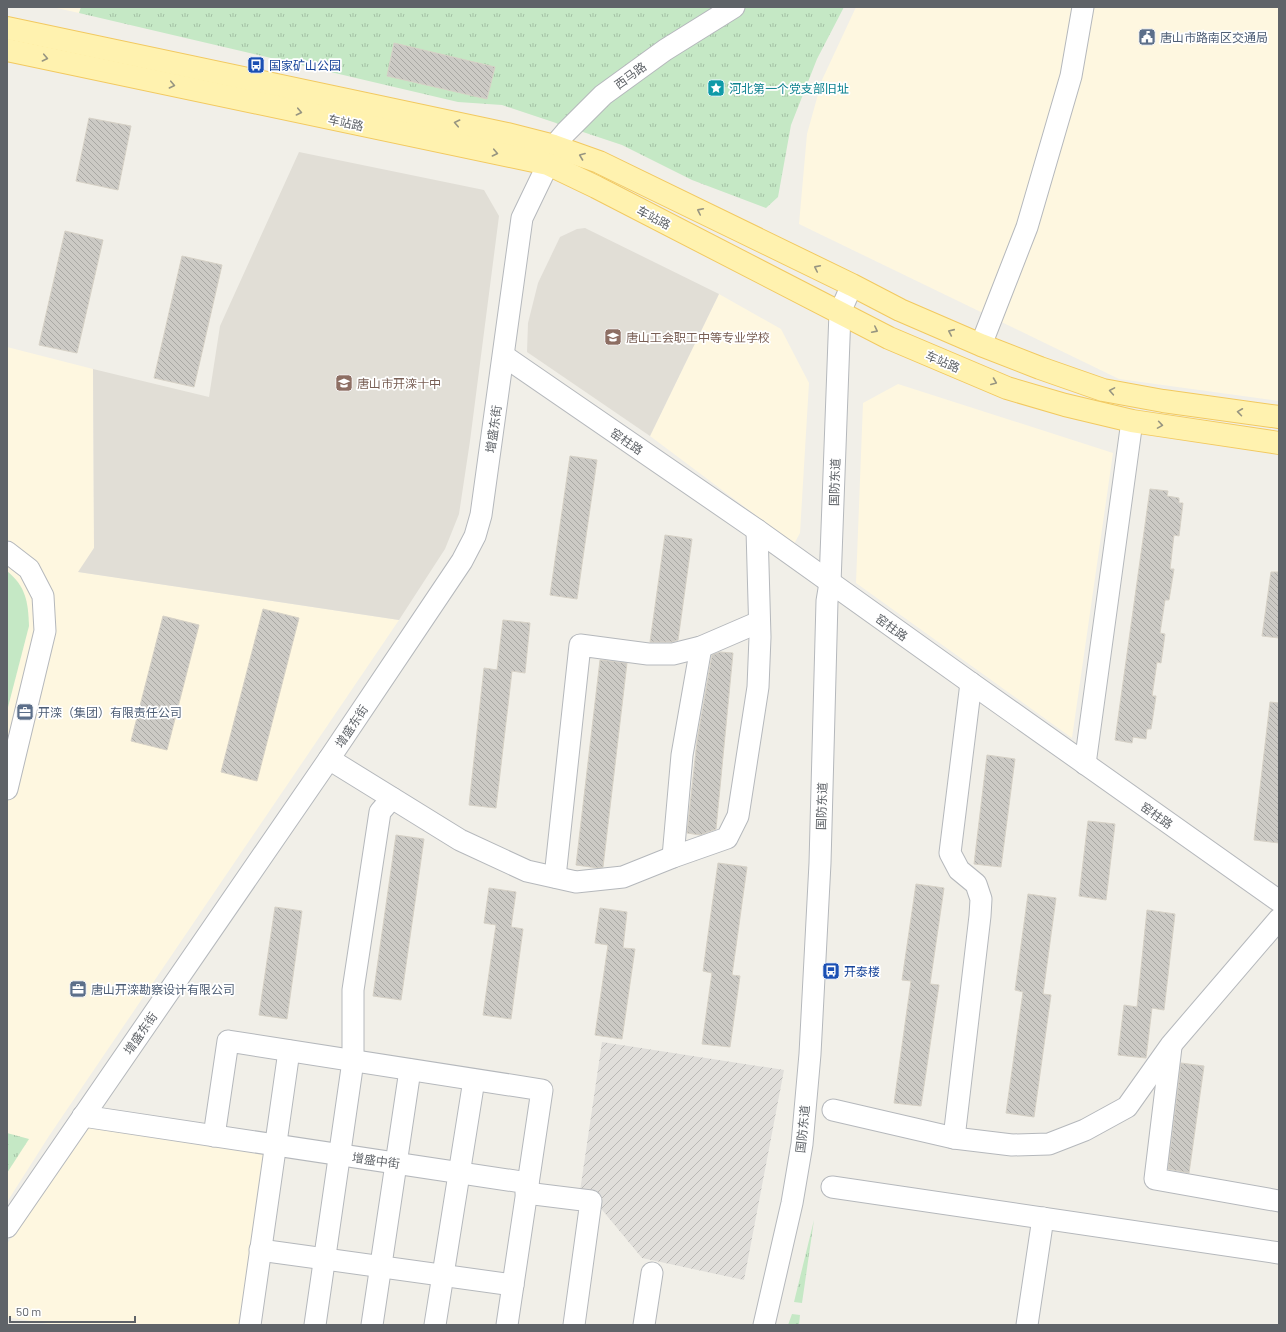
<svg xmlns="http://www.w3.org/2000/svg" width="1286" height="1332" font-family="Barlow,'Noto Sans SC',sans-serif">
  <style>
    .commercial { fill: #fef7e0 }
    .industrial { fill: url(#industrial-furrows) }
    .education { fill: #e1ded6 }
    .grass { fill: url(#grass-tufts) }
    .pitch { fill: #c5e8c5 }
    .building { fill: url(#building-back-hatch); stroke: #d6d1c6 }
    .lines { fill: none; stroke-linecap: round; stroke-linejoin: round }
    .minor-casing { stroke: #b5b8bc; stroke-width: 23 }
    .major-casing { stroke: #f2c960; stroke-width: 24 }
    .minor { stroke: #fff; stroke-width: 21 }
    .major { stroke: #fff2af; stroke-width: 22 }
    .oneway { stroke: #979581 }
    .labels { text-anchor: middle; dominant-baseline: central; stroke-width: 3.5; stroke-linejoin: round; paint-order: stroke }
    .service-label { font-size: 12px; fill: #4e5e75; stroke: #fff; text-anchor: start }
    .transit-label { font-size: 12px; fill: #164399; stroke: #fff; text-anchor: start }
    .street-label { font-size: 12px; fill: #5f6368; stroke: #fff }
    .culture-label { font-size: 12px; fill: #0d838f; stroke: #fff; text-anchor: start }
    .education-label { font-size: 12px; fill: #785e54; stroke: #fff; text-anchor: start }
  </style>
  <defs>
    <pattern id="industrial-furrows" width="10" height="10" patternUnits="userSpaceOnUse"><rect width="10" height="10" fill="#e0deda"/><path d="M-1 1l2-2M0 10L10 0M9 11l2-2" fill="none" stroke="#b9b8b5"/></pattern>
    <pattern id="grass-tufts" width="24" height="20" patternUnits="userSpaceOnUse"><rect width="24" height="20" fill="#c5e8c5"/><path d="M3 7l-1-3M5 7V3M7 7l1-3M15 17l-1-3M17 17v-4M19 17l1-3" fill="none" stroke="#a3c0a4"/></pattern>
    <pattern id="building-back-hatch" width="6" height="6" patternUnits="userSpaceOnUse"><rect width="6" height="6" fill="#cccac5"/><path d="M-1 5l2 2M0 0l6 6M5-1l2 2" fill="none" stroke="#a9a8a4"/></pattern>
  </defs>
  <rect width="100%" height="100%" fill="#f1efe8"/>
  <!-- commercial -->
  <g class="commercial">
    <path d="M52,7H81L79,13Z"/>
    <path d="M856,7H1279V401L1119,379L799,224L807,134L822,80Z"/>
    <path d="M719,294L781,329L809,383L800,533L794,544L650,436Z"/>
    <path d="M7,347L93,369L94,548L79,572L399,620L49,1136L7,1202Z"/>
    <path d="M898,384L1113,453L1072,738L856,583L863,403Z"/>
    <path d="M89,1122L271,1149L244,1325H54L7,1317V1244Z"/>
  </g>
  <!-- industrial -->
  <path class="industrial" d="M602,1042L784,1070L744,1280L642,1258L598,1205L599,1194L580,1191Z"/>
  <!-- education -->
  <g class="education">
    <path d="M299,152L484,190L499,216L470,441L459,514L445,549L399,620L78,572L94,548L93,369L209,397L220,326Z"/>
    <path d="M585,228L719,294L650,436L527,352L528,323L538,283L560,237L577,229Z"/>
  </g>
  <!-- grass -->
  <g class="grass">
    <path d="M81,7H844L817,59L791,125L778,197L766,208L692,180L622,145L502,105L458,102L79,13Z"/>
    <path d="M7,1133L29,1139L7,1173Z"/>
    <path d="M814,1220L802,1303L794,1302Z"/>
    <path d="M792,1314L800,1315L799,1325H788Z"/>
  </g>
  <!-- pitch -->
  <path class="pitch" d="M7,571C26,587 28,601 29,626L7,711Z"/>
  <!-- building -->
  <g class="building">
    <path d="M394,43L495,67L487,99L387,76Z"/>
    <path d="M89,118L131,126L118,190L76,181Z"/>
    <path d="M65,231L103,240L77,353L39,345Z"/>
    <path d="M182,256L222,265L194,387L154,378Z"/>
    <path d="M570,456L597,460L577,599L550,595Z"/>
    <path d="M1150,489L1168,491L1167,496L1179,498V503H1183L1179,536L1174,535L1170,569H1174L1169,600H1165L1160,633L1165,634L1161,663L1157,662L1152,696H1156L1151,729H1147L1146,739L1133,737L1132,743L1115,740Z"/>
    <path d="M665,535L692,539L678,640L672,642H650Z"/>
    <path d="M1271,572H1279V638L1262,636Z"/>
    <path d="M263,609L299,618L257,781L221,772Z"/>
    <path d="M163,616L199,625L167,750L131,741Z"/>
    <path d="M503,620L530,623L525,673L512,671L496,808L469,805L484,668L497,670Z"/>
    <path d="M720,652L733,653L716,829L700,835L687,833L697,741L712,655Z"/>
    <path d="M600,660L627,663L603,867L598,868L576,865Z"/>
    <path d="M1270,702L1279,703V843L1254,840Z"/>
    <path d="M987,755L1015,759L1001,867L974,864Z"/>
    <path d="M1088,821L1115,824L1106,900L1079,896Z"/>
    <path d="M396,835L424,839L401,1000L373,996Z"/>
    <path d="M718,863L747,867L732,975L740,976L730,1047L702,1044L712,973L703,971Z"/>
    <path d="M916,884L944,888L930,984L939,985L921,1106L894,1103L911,981L902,980Z"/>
    <path d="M489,888L516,892L511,927L523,929L511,1019L483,1015L496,925L484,923Z"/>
    <path d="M1028,894L1056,898L1043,994L1051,995L1034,1117L1006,1113L1023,992L1015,990Z"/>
    <path d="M275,907L302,911L287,1019L259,1015Z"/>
    <path d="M600,908L627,912L623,948L635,949L622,1039L595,1035L608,945L595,943Z"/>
    <path d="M1147,910L1175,914L1164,1010L1152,1008L1146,1058L1118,1055L1124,1005L1137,1007Z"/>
    <path d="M1181,1063L1204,1066L1189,1173L1168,1169Z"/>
  </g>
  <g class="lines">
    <defs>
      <g id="minor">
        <path d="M981,345L1027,227L1071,76L1083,7"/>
        <path d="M504,356L757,530L971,683L1279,901"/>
        <path d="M7,552L29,569L43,596L45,631L7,789"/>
        <path d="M329,759L460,840L527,871L576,882L623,877L673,857L727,838L738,816L758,687L760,637L757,530"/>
        <path d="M1085,764L1132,421"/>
        <path d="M673,857L682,755L701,647"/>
        <path d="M555,877L580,645L648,654H673L701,647L759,622"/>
        <path d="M1171,1047L1155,1179L1279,1201"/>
        <path d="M833,1110L954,1138L1012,1145L1049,1144L1085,1130L1127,1107L1171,1045L1279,919"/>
        <path d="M83,1116L528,1183"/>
        <path d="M214,1136L228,1041L542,1090L507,1325"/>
        <path d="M954,1138L980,916L981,899L976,884L959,870L950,853L971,683"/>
        <path d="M832,1187L1279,1253"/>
        <path d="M526,1193L591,1201L574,1325"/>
        <path d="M7,1227L329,759L462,561L475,536L481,515L522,218L548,164L554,146L566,132L603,95L665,50L734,7"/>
        <path d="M260,1250L513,1285"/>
        <path d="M250,1325L289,1051"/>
        <path d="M315,1325L353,1061V990L380,812L392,798"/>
        <path d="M372,1325L410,1070"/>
        <path d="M435,1325L474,1080"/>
        <path d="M644,1325L652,1273"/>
        <path d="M764,1325L792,1203L802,1144L810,1054L820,863L827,601L830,583L840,312L852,285"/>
        <path d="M1027,1325L1043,1218"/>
      </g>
      <g id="major">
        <path d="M7,28L507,134L554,146L599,162L852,285L900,310L981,345L1040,368L1103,390L1163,401L1279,417"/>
        <path d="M7,50L548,164L596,187L889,338L1007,388L1065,405L1132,421L1279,443"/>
      </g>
    </defs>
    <!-- minor casing -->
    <use href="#minor" class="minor-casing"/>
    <!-- major casing -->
    <use href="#major" class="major-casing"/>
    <!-- minor -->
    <use href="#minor" class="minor"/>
    <!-- major -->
    <use href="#major" class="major"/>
  </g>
  <!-- one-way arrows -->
  <defs><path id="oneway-chevron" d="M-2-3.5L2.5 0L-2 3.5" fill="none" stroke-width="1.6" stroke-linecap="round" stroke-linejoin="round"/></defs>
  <g class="oneway">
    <use href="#oneway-chevron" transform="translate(45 58) rotate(12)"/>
    <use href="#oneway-chevron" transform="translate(172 85) rotate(12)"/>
    <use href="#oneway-chevron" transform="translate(299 112) rotate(12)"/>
    <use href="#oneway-chevron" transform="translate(457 123) rotate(-168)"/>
    <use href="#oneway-chevron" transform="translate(495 153) rotate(12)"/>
    <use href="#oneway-chevron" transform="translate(582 156) rotate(-159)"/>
    <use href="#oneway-chevron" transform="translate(700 211) rotate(-154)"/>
    <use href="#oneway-chevron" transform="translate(817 268) rotate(-154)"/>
    <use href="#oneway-chevron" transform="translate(875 330) rotate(27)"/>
    <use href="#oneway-chevron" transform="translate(951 332) rotate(-156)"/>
    <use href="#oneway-chevron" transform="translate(994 382) rotate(22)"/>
    <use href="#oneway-chevron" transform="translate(1112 391) rotate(-170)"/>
    <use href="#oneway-chevron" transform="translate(1240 412) rotate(-172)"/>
    <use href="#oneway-chevron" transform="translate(1160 425) rotate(9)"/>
  </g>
  <!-- icons -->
  <defs>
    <symbol id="civic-square" viewBox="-11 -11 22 22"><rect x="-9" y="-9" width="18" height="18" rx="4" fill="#5c6f8a" stroke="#fff"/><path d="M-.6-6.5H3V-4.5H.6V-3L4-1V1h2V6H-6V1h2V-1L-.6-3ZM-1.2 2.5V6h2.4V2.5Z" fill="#fff"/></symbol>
    <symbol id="bus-square" viewBox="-11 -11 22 22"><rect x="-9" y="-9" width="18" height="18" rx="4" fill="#1a4fb4" stroke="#fff"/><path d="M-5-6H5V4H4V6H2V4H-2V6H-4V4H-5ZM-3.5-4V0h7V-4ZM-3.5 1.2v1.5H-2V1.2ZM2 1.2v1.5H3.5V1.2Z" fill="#fff"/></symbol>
    <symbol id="sight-square" viewBox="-11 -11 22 22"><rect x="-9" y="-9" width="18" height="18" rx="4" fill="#0f9aa8" stroke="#fff"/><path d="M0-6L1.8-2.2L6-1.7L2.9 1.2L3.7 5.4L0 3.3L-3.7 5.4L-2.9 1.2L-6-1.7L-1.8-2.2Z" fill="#fff"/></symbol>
    <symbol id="school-square" viewBox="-11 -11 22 22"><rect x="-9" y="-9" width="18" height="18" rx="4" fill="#8d6e63" stroke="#fff"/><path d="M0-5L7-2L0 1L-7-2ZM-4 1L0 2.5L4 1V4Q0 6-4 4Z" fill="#fff"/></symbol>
    <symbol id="office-square" viewBox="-11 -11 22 22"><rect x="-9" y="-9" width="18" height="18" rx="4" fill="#5c6f8a" stroke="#fff"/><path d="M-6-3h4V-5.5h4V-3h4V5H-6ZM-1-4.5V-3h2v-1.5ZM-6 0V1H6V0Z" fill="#fff"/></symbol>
  </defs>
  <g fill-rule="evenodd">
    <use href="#civic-square" x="1137" y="27" width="20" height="20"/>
    <use href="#bus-square" x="246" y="55" width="20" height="20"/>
    <use href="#sight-square" x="706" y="78" width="20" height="20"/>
    <use href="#school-square" x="603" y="327" width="20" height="20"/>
    <use href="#school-square" x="334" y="373" width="20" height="20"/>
    <use href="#office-square" x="15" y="702" width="20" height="20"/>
    <use href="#bus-square" x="821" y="961" width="20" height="20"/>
    <use href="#office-square" x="68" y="979" width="20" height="20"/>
  </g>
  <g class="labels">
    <!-- service labels -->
    <g class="service-label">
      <text x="1160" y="37">唐山市路南区交通局</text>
      <text x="38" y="712">开滦（集团）有限责任公司</text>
      <text x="91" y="989">唐山开滦勘察设计有限公司</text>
    </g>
    <!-- transit labels -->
    <g class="transit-label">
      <text x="269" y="65">国家矿山公园</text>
      <text x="844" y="971">开泰楼</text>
    </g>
    <!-- street labels -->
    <g class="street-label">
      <text transform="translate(630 75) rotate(-36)">西马路</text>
      <text transform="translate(346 122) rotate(12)">车站路</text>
      <text transform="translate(654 217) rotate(27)">车站路</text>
      <text transform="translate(943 361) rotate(23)">车站路</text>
      <text transform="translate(493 429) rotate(-82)">增盛东街</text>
      <text transform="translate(627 441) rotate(34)">窑柱路</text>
      <text transform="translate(834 482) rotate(-88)">国防东道</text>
      <text transform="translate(892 627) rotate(36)">窑柱路</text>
      <text transform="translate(351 726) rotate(-56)">增盛东街</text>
      <text transform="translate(821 806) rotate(-88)">国防东道</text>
      <text transform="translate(1157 815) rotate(35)">窑柱路</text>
      <text transform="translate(140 1033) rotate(-55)">增盛东街</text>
      <text transform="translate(802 1129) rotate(-84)">国防东道</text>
      <text transform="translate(376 1160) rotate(8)">增盛中街</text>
    </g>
    <!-- culture labels -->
    <g class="culture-label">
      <text x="729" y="88">河北第一个党支部旧址</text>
    </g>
    <!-- education labels -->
    <g class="education-label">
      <text x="626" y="337">唐山工会职工中等专业学校</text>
      <text x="357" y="383">唐山市开滦十中</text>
    </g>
  </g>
  <!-- border -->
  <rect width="1286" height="1332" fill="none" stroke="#5f6368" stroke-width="16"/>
  <!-- scale -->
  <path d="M10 1316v6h125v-6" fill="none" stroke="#5f6368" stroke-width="2"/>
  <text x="16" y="1316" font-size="12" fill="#5f6368" stroke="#ffffff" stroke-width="3" paint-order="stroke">50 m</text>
</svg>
